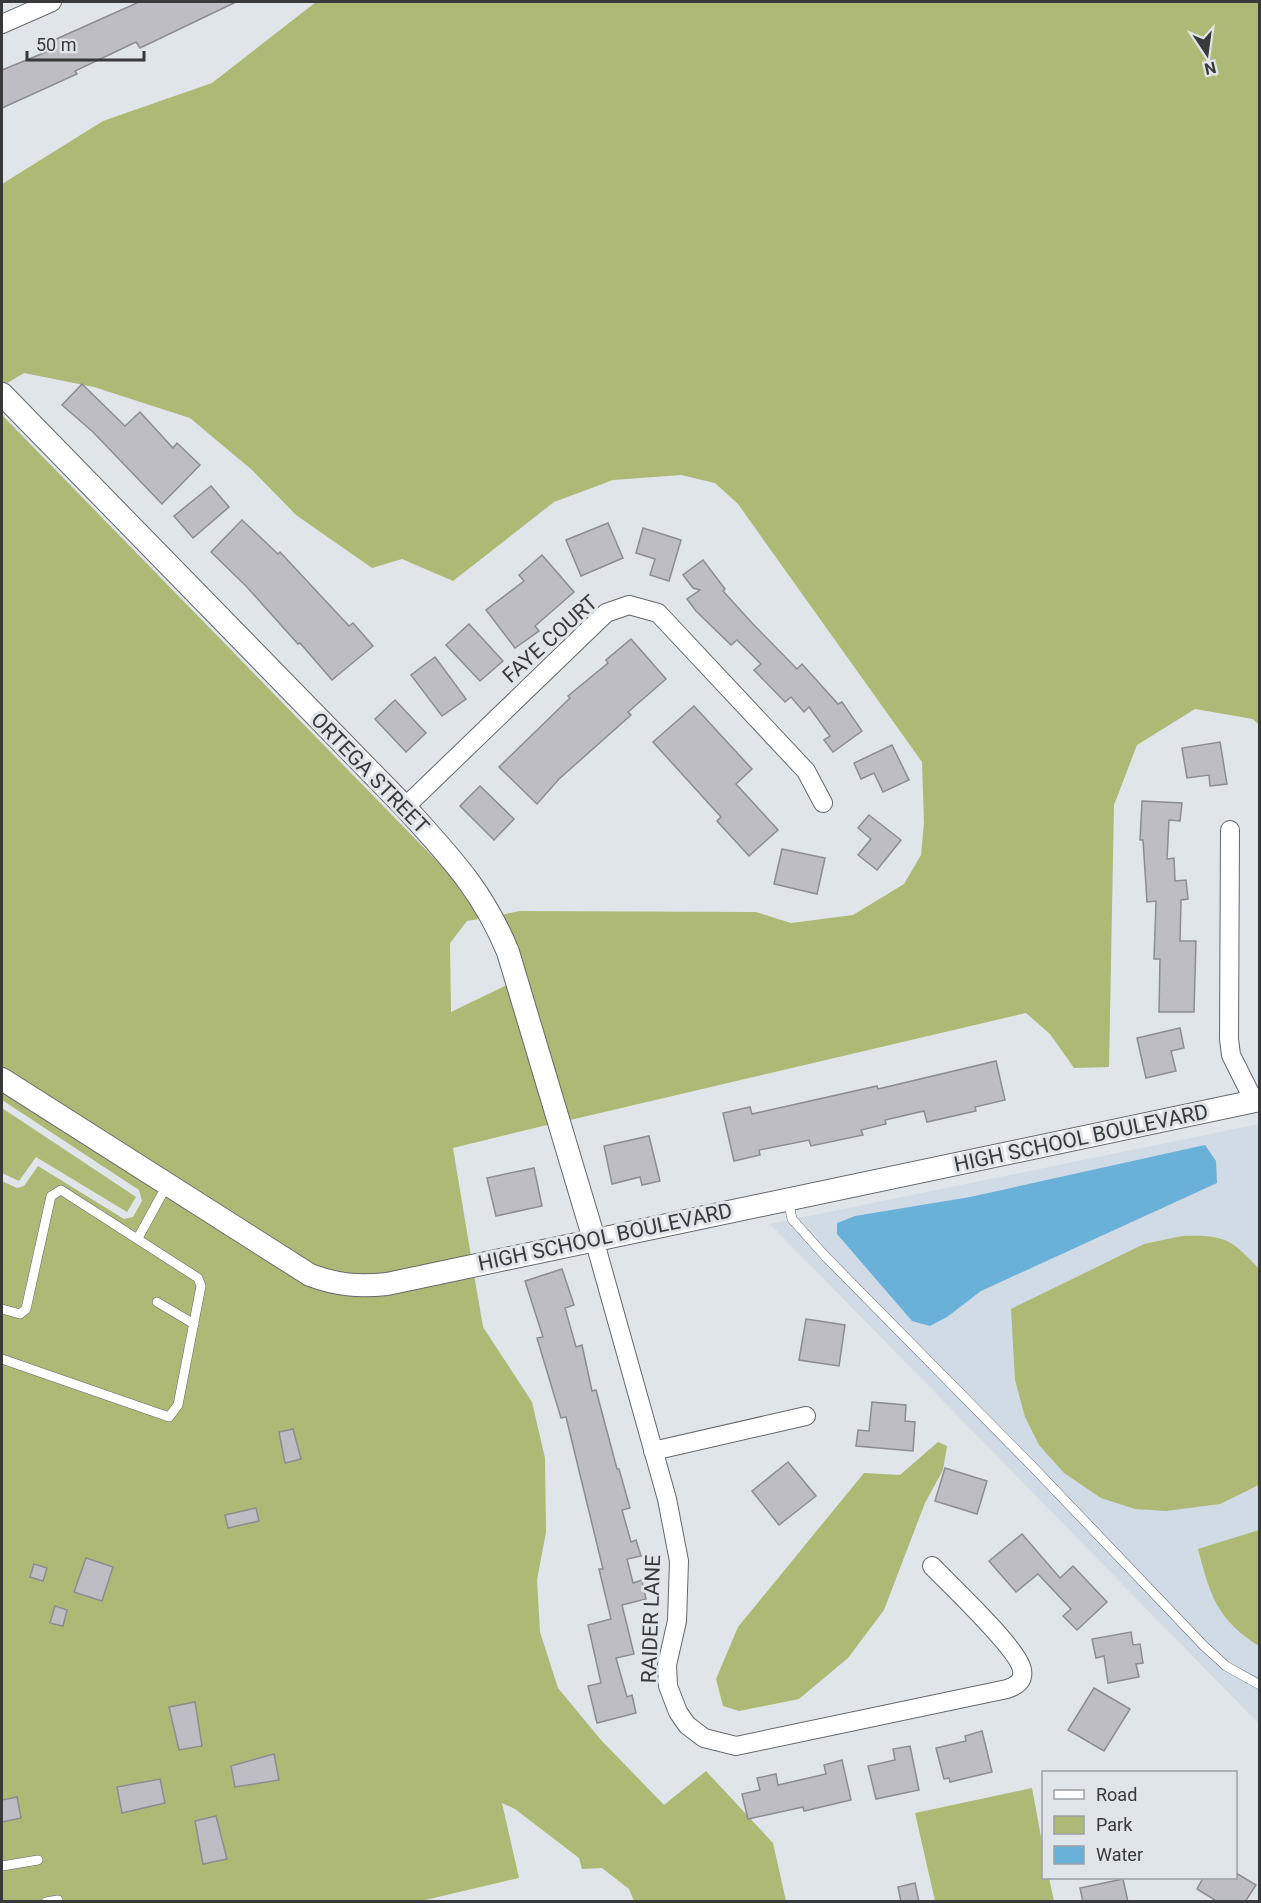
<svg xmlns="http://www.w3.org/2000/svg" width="1261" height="1903" font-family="Roboto,sans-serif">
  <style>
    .built { fill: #d1dbe6 }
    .green { fill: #adb975 }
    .water { fill: #6ab1d9 }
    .building { fill: #bdbdc3; stroke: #8c8c91; stroke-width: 1.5 }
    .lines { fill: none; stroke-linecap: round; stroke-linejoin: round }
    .service-casing { stroke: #64686d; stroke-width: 10 }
    .minor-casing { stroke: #64686d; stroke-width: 20 }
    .tertiary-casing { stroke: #64686d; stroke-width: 24 }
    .service { stroke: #fff; stroke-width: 9 }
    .minor { stroke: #fff; stroke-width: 18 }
    .tertiary { stroke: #fff; stroke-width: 22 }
    .labels { text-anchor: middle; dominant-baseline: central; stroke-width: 6; stroke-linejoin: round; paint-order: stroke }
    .street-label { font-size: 21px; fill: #37393b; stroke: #e0e5ea }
  </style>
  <rect width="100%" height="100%" fill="#e0e5ea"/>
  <!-- built -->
  <path class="built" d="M1259,1124V1724L770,1224Z"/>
  <!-- green -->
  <g class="green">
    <path d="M316,2H1259V725L1253,719L1195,709L1137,745L1114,805L1109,1067L1074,1068L1050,1034L1026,1013L566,1121L501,915L519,911L756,912L791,923L853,915L904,884L921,855L924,823L922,762L738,504L715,483L681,475L613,480L554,502L453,581L402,559L372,568L296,515L252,470L190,418L94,387L24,373L4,385L2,383V184L103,121L212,83Z"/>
    <path d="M2,415L469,894L485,918L467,921L450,943L451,1012L509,984L551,1124L453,1148L471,1256L361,1278L313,1267L2,1069Z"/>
    <path d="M2,1088L308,1283L474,1274L483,1327L532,1402L545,1458L546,1532L537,1580L540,1632L558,1688L601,1740L664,1805L706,1771L773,1843L786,1901H634L629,1889L602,1868L582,1869L579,1858L515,1809L502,1803L519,1878L421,1901H2V1181L17,1188L24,1186L38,1166L124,1219L133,1217L142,1201L139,1190L2,1100Z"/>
    <path d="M2,1108L136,1197L127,1212L36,1157L19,1181L2,1173Z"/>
    <path d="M1182,1236C1225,1235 1231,1239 1259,1269V1485L1220,1504L1166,1511L1135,1509L1101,1498L1064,1473L1039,1445L1025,1417L1015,1380L1011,1309L1144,1244Z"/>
    <path d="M938,1442L947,1446L943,1470L925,1503L884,1610L848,1658L799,1699L739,1711L723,1706L716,1679L738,1627L864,1473L900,1475Z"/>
    <path d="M1259,1530H1260L1259,1646C1217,1620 1210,1595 1198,1549Z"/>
    <path d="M1032,1788L1043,1848L1044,1878H1049L1054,1901H935L915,1813Z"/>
  </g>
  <!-- water -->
  <path class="water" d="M1205,1145L1216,1161L1217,1183L981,1291L947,1317L930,1326L912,1321L837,1234V1223L855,1216L970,1197Z"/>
  <!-- building -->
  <g class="building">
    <path d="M139,2H236L140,48L136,42L75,71L77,74L2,108V70L46,52L43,45Z"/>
    <path d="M82,384L125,426L140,412L173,448L177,443L200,465L162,504L93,432L62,405Z"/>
    <path d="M211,486L229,507L193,538L174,516Z"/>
    <path d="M242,520L278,554L280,552L349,626L353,623L373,646L332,680L300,643L298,644L246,586L211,552Z"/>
    <path d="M608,523L623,558L581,576L566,540Z"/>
    <path d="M643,528L681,540L669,581L650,575L655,559L636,553Z"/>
    <path d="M542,555L574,592L535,626L539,631L515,648L486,610L524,581L519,575Z"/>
    <path d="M703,560L725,589L723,591L753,624L797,669L802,664L838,704L842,702L862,731L833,752L824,740L830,736L809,707L804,712L791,697L785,702L754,670L761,664L737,640L731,645L696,611L687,599L700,590L693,588L683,575Z"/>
    <path d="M469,624L503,661L480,681L446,645Z"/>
    <path d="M631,639L666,679L628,712L631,715L559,779L537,804L499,767L570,698L568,696L608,663L606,660Z"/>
    <path d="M435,657L466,699L442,716L411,675Z"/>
    <path d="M395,700L426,733L406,752L375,719Z"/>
    <path d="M694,706L752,769L736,784L778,830L749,856L717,821L721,817L653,742Z"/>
    <path d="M1220,742L1227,784L1210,786L1209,775L1187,778L1182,748Z"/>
    <path d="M892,745L909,780L883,792L874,773L861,779L854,763Z"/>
    <path d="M480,786L514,819L494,840L460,806Z"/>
    <path d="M1142,801L1182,803L1180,821L1169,820L1167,859L1174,858L1175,881L1186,880L1188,899L1181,900L1180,941H1196L1194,1012H1159L1160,959H1154L1156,901L1147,902L1143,840H1140Z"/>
    <path d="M869,815L901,840L877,870L858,855L871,839L858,828Z"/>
    <path d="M782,849L825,858L817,894L774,884Z"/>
    <path d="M1180,1028L1184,1048L1171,1051L1176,1071L1146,1078L1137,1038Z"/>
    <path d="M996,1061L1005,1100L975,1107L976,1111L927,1122L924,1111L885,1120L886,1124L861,1130L863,1135L811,1146L809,1140L759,1150L760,1155L734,1161L723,1113L750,1107L752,1114L877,1086L878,1089Z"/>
    <path d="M649,1136L660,1181L642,1185L640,1177L612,1184L604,1146Z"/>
    <path d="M534,1168L542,1206L496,1216L487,1178Z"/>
    <path d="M562,1269L574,1305L565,1308L576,1347L582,1345L592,1391L596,1390L617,1469H619L630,1508L622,1510L631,1542L636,1540L641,1556L627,1559L633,1583L642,1580L646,1599L622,1605L634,1654L616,1658L627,1697L632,1695L636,1713L597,1723L588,1686L601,1683L588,1625L611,1619L599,1569H603L566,1417L561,1418L537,1338L543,1337L525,1281Z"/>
    <path d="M806,1319L845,1325L839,1366L799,1360Z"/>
    <path d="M872,1402L906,1405L905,1421L915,1422L913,1451L856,1446L858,1430L869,1431Z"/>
    <path d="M293,1429L301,1459L285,1463L279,1432Z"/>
    <path d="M788,1462L816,1496L779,1525L752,1491Z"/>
    <path d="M945,1468L987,1481L977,1514L935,1501Z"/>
    <path d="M256,1508L259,1521L228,1528L225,1515Z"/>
    <path d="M1022,1534L1060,1578L1073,1566L1107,1602L1077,1630L1063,1616L1071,1609L1038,1574L1016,1592L989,1561Z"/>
    <path d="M86,1558L113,1567L102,1601L74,1592Z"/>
    <path d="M34,1564L47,1568L43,1581L30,1577Z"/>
    <path d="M55,1606L67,1610L63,1626L50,1623Z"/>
    <path d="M1131,1632L1133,1645L1140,1644L1143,1663L1136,1664L1139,1677L1108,1683L1104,1656L1096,1658L1092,1639Z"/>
    <path d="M1094,1688L1130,1709L1104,1751L1068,1730Z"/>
    <path d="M195,1702L202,1746L179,1750L169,1707Z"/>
    <path d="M982,1731L992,1772L950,1782L949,1778L944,1779L936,1748L966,1741L965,1736Z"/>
    <path d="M910,1746L919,1790L876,1799L868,1766L895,1760L893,1749Z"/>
    <path d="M274,1754L279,1780L235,1787L231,1766Z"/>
    <path d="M842,1760L851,1800L804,1811L803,1807L748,1819L742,1794L760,1790L757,1778L776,1774L778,1785L826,1774L824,1765Z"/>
    <path d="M160,1779L165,1803L122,1813L117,1787Z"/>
    <path d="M17,1797L21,1818L2,1822V1800Z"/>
    <path d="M216,1816L227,1859L203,1864L195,1821Z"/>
    <path d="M1236,1873L1256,1885L1245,1902H1218L1197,1889L1203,1878H1236Z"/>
    <path d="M1123,1879L1128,1902H1083L1080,1888Z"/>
    <path d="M915,1883L919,1902H901L898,1887Z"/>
  </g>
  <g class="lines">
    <defs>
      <g id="service">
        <path d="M788,1199L792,1219L825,1256L1033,1467L1204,1646L1226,1666L1260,1685"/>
        <path d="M138,1238L167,1185"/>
        <path d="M157,1302L194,1324"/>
        <path d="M2,1309L20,1314L26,1309L51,1196L61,1190L198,1278L201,1286L178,1405L169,1417L2,1359"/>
        <path d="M2,1866L38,1860"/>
        <path d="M46,1902L58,1900"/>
      </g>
      <g id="minor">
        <path d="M2,24L52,2"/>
        <path d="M405,807L606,613L629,605L658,613L806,771L823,803"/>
        <path d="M1230,830L1229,1039L1231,1055L1254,1101"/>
        <path d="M594,1239L667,1499L679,1561L677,1621L667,1665L668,1686L678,1712L687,1725L704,1738L736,1746L1007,1689C1016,1686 1024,1681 1022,1670C1019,1649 950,1585 932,1566"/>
        <path d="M653,1451L806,1416"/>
      </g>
      <g id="tertiary">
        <path d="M2,394L405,807C449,856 482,889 508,952L594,1239"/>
        <path d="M2,1079L310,1275C337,1285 358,1287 387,1284L1260,1100"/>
      </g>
    </defs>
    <!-- service casing -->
    <use href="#service" class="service-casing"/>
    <!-- minor casing -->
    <use href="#minor" class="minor-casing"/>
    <!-- tertiary casing -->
    <use href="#tertiary" class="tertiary-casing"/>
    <!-- service -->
    <use href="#service" class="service"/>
    <!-- minor -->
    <use href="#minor" class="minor"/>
    <!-- tertiary -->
    <use href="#tertiary" class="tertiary"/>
  </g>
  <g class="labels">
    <!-- street labels -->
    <g class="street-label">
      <text transform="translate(550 639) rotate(-42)">FAYE COURT</text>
      <text transform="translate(370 773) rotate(46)">ORTEGA STREET</text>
      <text transform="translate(1081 1138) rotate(-12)">HIGH SCHOOL BOULEVARD</text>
      <text transform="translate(605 1237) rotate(-12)">HIGH SCHOOL BOULEVARD</text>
      <text transform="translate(651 1619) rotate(-88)">RAIDER LANE</text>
    </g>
  </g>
  <!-- border -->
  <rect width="1261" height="1903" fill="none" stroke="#37393b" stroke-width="6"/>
  <!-- legend -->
  <rect x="1042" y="1771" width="195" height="108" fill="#e0e5ea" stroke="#9ca0a4" stroke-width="1.5"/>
  <rect x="1054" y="1790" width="30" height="9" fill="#ffffff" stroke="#9ca0a4" stroke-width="1.5"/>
  <text x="1096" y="1801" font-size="18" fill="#37393b">Road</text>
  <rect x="1054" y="1816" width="30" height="18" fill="#adb975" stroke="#9ca0a4" stroke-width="1.5"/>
  <text x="1096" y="1831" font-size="18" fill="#37393b">Park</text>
  <rect x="1054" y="1846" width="30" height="18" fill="#6ab1d9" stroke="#9ca0a4" stroke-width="1.5"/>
  <text x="1096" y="1861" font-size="18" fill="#37393b">Water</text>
  <!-- north arrow -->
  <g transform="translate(1207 54) rotate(167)" stroke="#e0e5ea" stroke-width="4.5" paint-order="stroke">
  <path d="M0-4.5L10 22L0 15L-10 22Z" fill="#37393b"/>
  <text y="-9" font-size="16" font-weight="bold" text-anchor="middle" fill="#37393b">N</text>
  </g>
  <!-- scale -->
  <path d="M27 51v9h117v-9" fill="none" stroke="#37393b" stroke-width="3"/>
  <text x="36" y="51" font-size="18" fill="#37393b" stroke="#e0e5ea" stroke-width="4.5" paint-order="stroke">50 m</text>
</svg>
